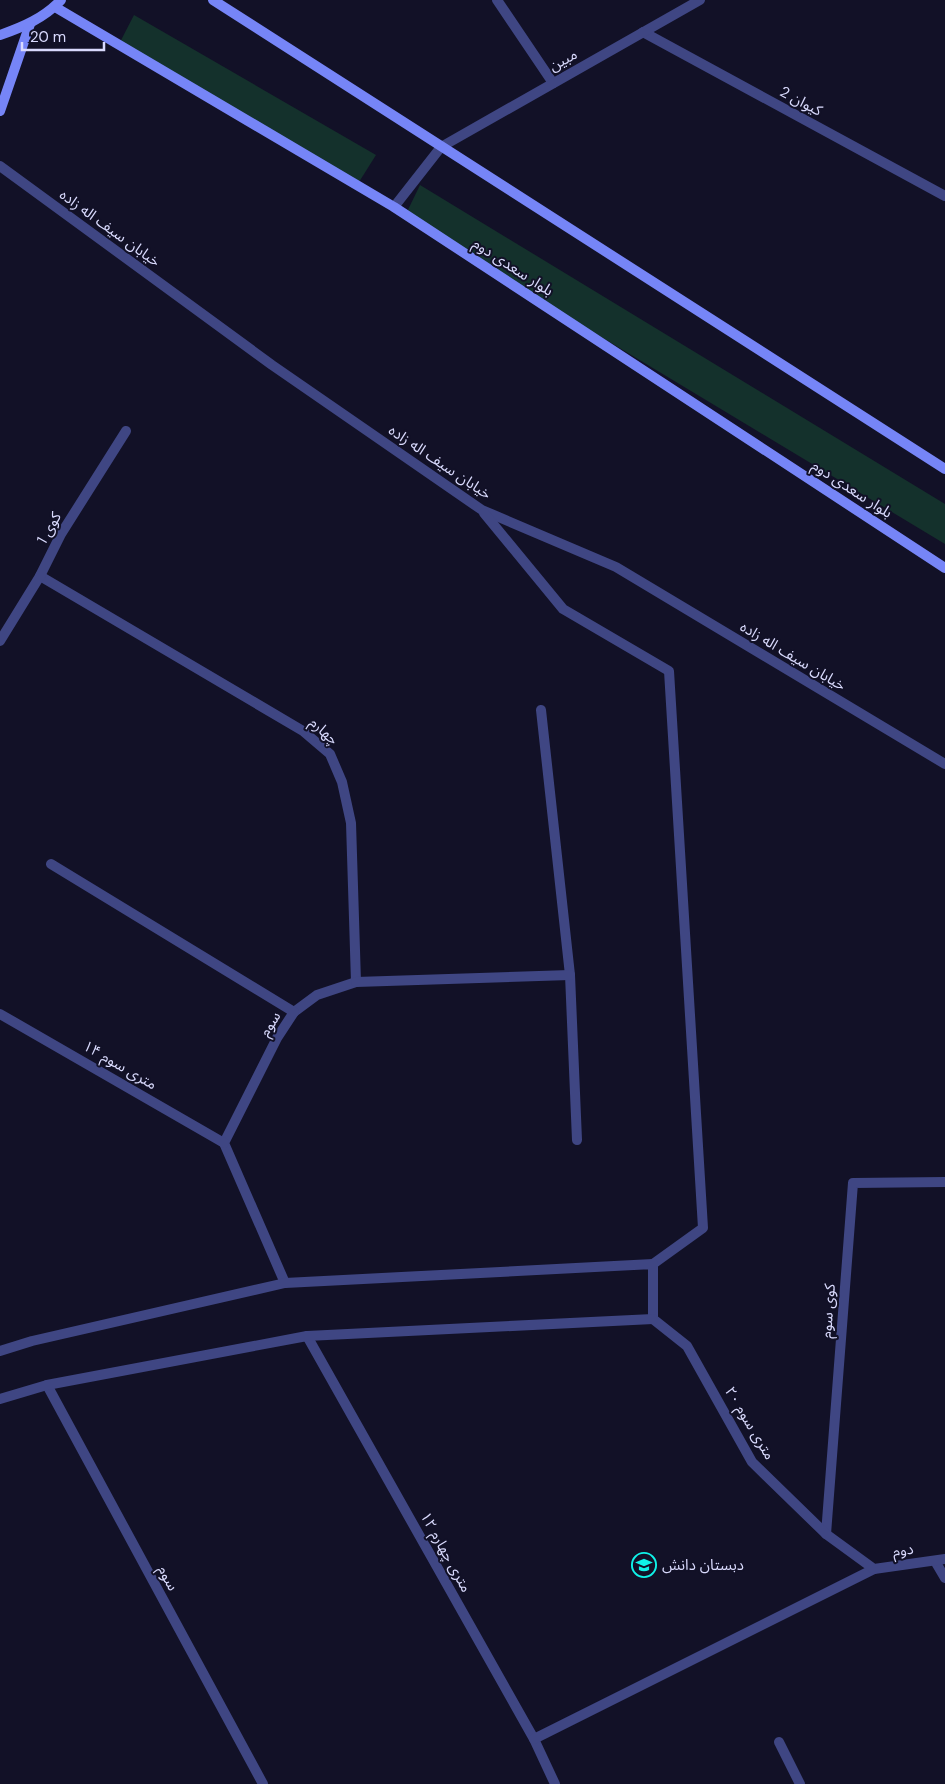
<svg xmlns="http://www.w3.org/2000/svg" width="945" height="1784" font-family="'DM Sans','Noto Sans Arabic',sans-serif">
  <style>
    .green { fill: #14312c }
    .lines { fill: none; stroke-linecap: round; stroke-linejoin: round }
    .minor { stroke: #3f4683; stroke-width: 10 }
    .tertiary { stroke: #3f4683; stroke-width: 10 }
    .secondary { stroke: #7685f7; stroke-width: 10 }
    .labels { text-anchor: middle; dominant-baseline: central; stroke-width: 4; stroke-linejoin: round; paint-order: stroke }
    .street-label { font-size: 15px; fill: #d9dafd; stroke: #121127 }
    .poi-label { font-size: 15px; fill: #d9dafd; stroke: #121127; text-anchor: start }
  </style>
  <rect width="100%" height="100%" fill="#121127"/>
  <!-- green -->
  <g class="green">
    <path d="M134,15L376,155L359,182L117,48Z"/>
    <path d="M420,185L945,504V544L404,218Z"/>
  </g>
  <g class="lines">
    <!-- minor -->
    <g class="minor">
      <path d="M497,0L553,83"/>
      <path d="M643,32L945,196"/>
      <path d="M0,166L272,365L482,510L616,567L945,764"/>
      <path d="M394,207L441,147L700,0"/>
      <path d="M484,513L563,609L669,671L703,1228L653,1264"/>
      <path d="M40,576L303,731L330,754L342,782L351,823L356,982L317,995L294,1012"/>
      <path d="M0,641L40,576L61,534L126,431"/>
      <path d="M541,710L570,975L577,1140"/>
      <path d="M51,864L294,1012L277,1038L224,1143L285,1283"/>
      <path d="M356,982L570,975"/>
      <path d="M0,1014L224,1143"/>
      <path d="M307,1336L534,1739L555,1784"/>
      <path d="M47,1385L263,1784"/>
      <path d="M826,1534L853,1183L945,1182"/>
      <path d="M935,1561L945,1578"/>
      <path d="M534,1739L874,1569"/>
      <path d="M779,1742L800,1784"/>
    </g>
    <!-- tertiary -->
    <g class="tertiary">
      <path d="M0,1351L32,1341L285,1283L653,1264V1319L687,1346L752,1462L826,1534L874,1569L945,1559"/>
      <path d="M0,1399L47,1385L307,1336L653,1319"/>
    </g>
    <!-- secondary -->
    <g class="secondary">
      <path d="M213,0L945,469"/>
      <path d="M55,7L394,207L945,568"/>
      <path d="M0,35C23,27 44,18 61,0"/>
      <path d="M0,111L30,24"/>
    </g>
  </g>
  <!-- icons -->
  <defs>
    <symbol id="school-ring" viewBox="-11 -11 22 22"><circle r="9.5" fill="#121127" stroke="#10f2e8" stroke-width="1.5"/><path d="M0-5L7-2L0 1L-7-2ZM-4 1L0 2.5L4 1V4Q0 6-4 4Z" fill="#10f2e8"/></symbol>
  </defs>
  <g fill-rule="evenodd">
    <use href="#school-ring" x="630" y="1551" width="28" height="28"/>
  </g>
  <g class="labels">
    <!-- street labels -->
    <g class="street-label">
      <text transform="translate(563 60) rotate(-29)">مبین</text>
      <text transform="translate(801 101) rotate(28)">کیوان 2</text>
      <text transform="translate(110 228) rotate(36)">خیابان سیف اله زاده</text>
      <text transform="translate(513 267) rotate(33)">بلوار سعدی دوم</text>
      <text transform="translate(440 462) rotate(34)">خیابان سیف اله زاده</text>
      <text transform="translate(852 489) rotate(33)">بلوار سعدی دوم</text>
      <text transform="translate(49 528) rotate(-61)">کوی 1</text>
      <text transform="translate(793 656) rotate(31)">خیابان سیف اله زاده</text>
      <text transform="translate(324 731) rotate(42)">چهارم</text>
      <text transform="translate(270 1024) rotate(-59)">سوم</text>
      <text transform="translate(120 1065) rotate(30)">۱۴ متری سوم</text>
      <text transform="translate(828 1311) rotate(-86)">کوی سوم</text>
      <text transform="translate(750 1423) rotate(59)">۲۰ متری سوم</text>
      <text transform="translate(903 1550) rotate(-8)">دوم</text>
      <text transform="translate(446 1552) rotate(61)">۱۲ متری چهارم</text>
      <text transform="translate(168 1578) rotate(62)">سوم</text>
    </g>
    <!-- poi labels -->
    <g class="poi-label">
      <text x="662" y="1565">دبستان دانش</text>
    </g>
  </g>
  <!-- scale -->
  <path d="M22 42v8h82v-8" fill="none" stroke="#d9dafd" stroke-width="2.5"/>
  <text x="30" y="42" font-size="15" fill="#d9dafd" stroke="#121127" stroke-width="4" paint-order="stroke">20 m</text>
</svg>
